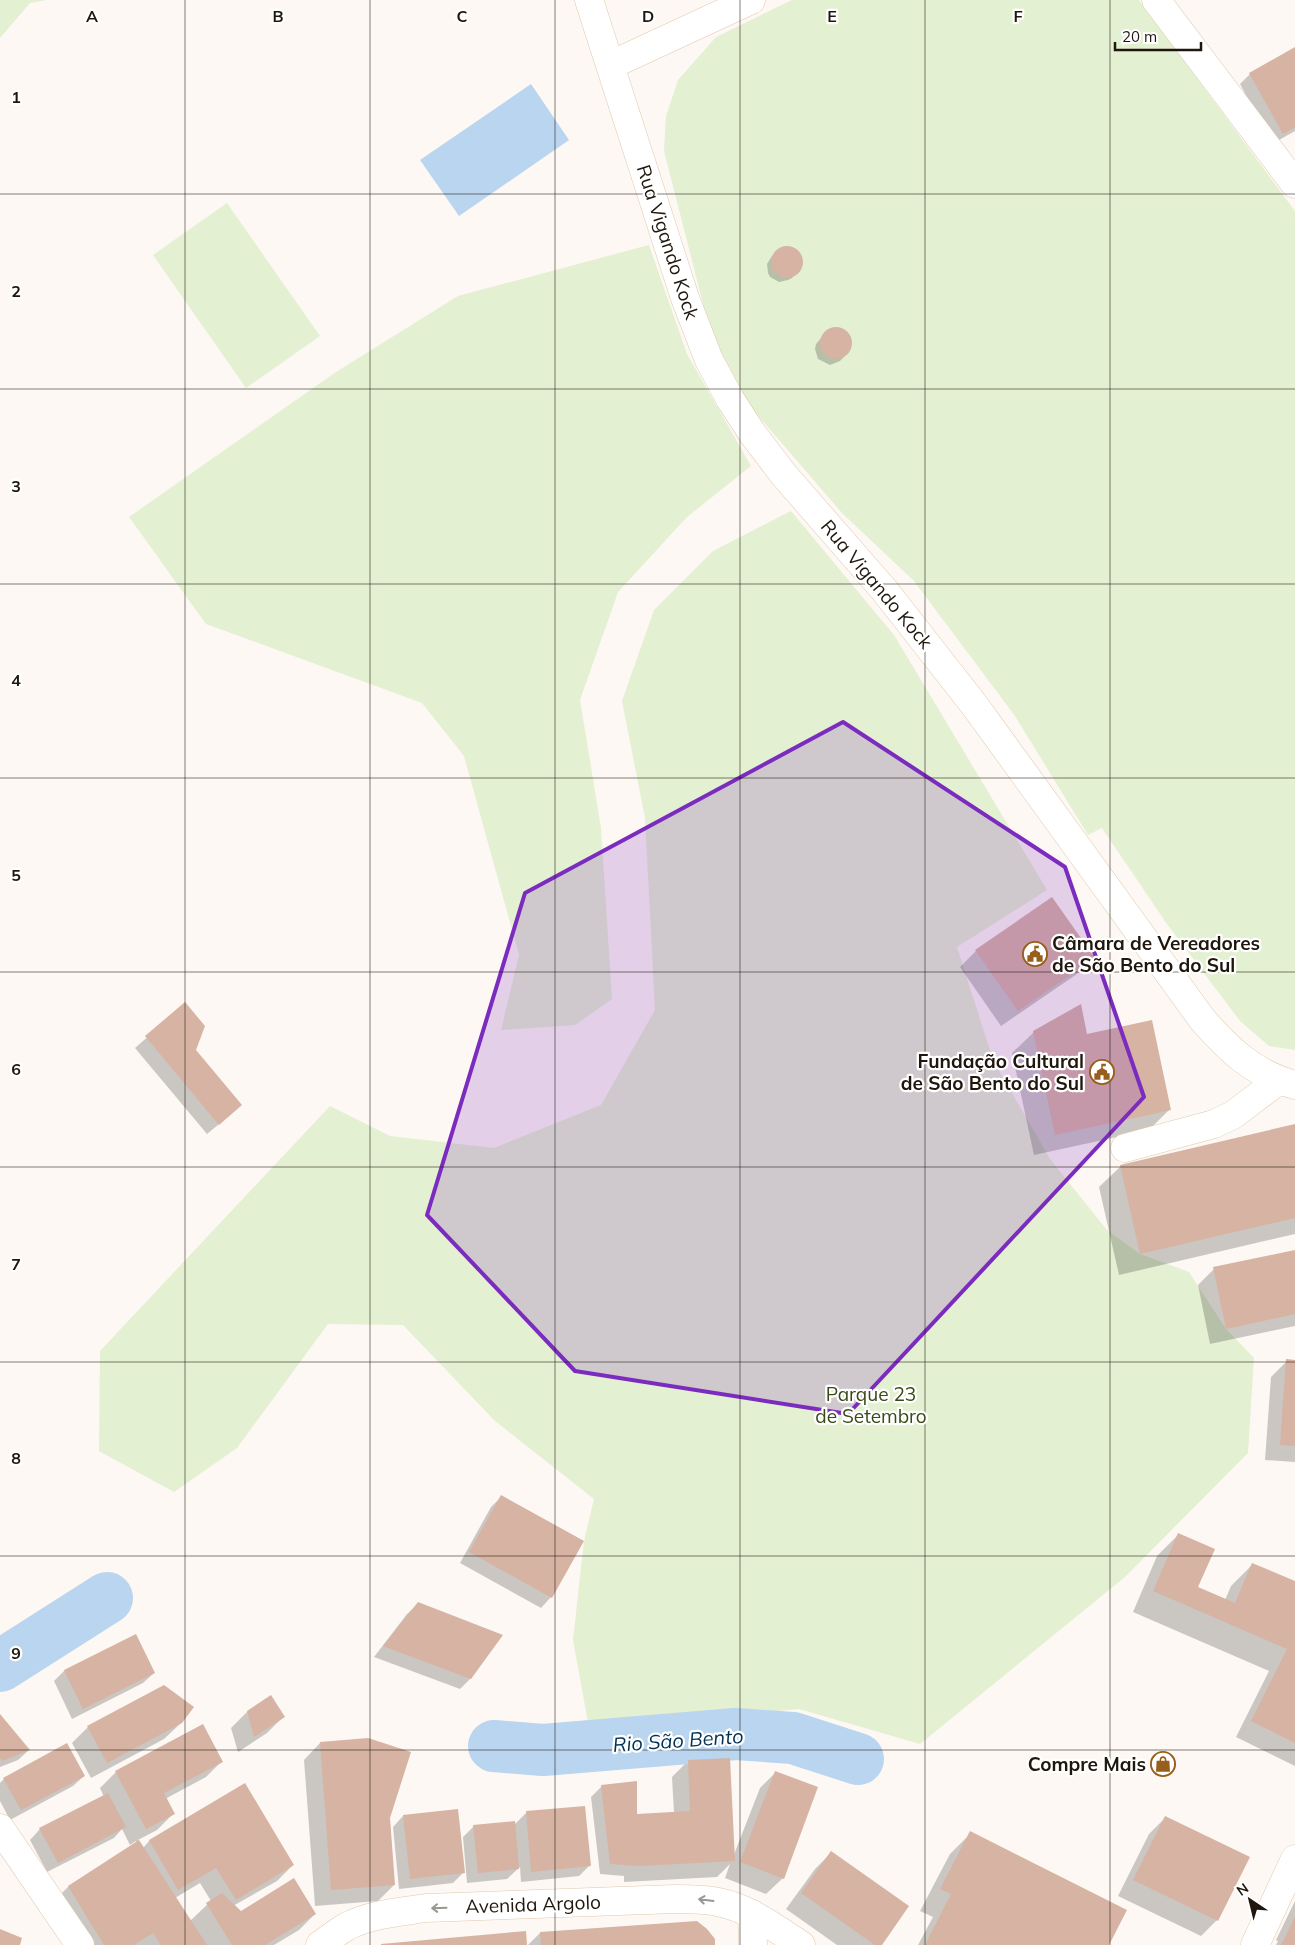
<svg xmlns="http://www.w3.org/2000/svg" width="1295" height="1945" font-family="Mulish,sans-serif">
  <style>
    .green { fill: #e4f0d2 }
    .water { fill: #b9d5ef }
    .shadow { fill: #0003; fill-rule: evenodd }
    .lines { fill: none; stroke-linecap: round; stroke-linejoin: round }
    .river { stroke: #b9d5ef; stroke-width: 52 }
    .building { fill: #d6b3a3 }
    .minor-casing { stroke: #e0c9ad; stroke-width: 29 }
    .major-casing { stroke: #e0c9ad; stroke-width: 29 }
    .minor { stroke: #fff; stroke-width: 28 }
    .major { stroke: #fff; stroke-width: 28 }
    .oneway { stroke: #9a9792 }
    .marked { fill: #7b2cbf; fill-opacity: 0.2; stroke: #7b2cbf; stroke-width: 4; stroke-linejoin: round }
    .grid { fill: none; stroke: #1f170d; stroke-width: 1; stroke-opacity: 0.55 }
    .labels { text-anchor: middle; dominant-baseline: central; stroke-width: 4.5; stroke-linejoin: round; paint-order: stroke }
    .street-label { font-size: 19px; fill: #1f170d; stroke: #fff }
    .poi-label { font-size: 19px; font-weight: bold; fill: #1f170d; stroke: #fff; text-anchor: end }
    .park-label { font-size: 19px; fill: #384816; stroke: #fff }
    .water-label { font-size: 20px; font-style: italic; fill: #013254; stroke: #fff }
    .grid-label { font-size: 16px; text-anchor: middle; font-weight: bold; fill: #1f170d; stroke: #fff; stroke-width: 4.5; stroke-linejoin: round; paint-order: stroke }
  </style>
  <rect width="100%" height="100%" fill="#fdf8f3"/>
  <!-- green -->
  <g class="green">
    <path d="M0,0H46L30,3L0,38Z"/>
    <path d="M792,0H1139L1295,211V1050L1269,1046L1240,1021L1167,924L1102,828L1088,835L1015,716L914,581L842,513L735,389L710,331L664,151L666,116L678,80L716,37Z"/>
    <path d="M227,203L320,336L246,388L153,255Z"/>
    <path d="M649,245L687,354L751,466L687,517L618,592L580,700L601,828L612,999L575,1025L501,1030L519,955L464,756L422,703L206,624L129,517L336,372L458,296Z"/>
    <path d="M791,511L894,635L1047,890L957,947L993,1060L1050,1159L1107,1230L1140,1254L1189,1272L1226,1329L1254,1358L1248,1453L1125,1577L920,1744L799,1709L589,1728L573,1640L584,1541L594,1499L495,1421L403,1325L328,1324L237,1448L174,1492L99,1451L100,1351L330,1106L390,1136L494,1148L601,1105L655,1010L645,818L622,701L654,610L713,551Z"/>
  </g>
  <!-- water -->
  <path class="water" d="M531,84L569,140L459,216L420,160Z"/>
  <!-- shadow -->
  <g class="shadow">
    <path d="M1295,49V131L1272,144L1240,84L1250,74Z"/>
    <path d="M782,248H792L799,254L801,263L797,272L792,278L788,280L779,282L770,277L768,273L767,264L772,256Z"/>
    <path d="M837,328L847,332L851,341L849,352L840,361L830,365L818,359L815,349L816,344L827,331Z"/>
    <path d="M976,951L1093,958L1077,974L1001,1026L960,967Z"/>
    <path d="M185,1004L195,1050L230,1115L207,1134L135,1048Z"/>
    <path d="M1034,1032L1086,1036L1170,1109L1149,1130L1034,1155L1012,1053Z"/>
    <path d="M1295,1126V1234L1119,1275L1099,1187L1121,1166Z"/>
    <path d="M1295,1251V1326L1210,1344L1198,1285L1214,1269Z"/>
    <path d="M1287,1361H1295V1462L1265,1460L1271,1377Z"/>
    <path d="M501,1497L551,1597L541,1608L460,1563L491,1507Z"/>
    <path d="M1178,1535L1197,1588L1225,1600L1231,1586L1252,1565L1295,1582V1766L1236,1737L1269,1671L1133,1612L1157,1556Z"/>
    <path d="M418,1604L471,1678L460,1689L374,1657L407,1614Z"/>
    <path d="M135,1635L154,1673L143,1683L72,1719L54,1681L64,1671Z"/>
    <path d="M247,1712L283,1717L267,1733L238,1752L231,1728Z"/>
    <path d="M0,1716L29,1750L18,1760L0,1767Z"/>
    <path d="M181,1723L164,1739L91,1778L72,1743L88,1727Z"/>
    <path d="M320,1743L389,1818L394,1885L378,1901L315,1906L304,1760Z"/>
    <path d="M222,1761L206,1777L165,1799L173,1814L157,1830L138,1840L143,1848L149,1841L245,1784L293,1865L277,1881L233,1906L240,1913L315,1914L299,1930L274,1945H78L52,1903L68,1887L137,1843L136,1841L130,1845L122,1829L114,1838L47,1872L30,1840L40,1829L104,1797L100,1788L116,1772ZM200,1883L211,1901L190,1921L175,1898Z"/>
    <path d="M688,1761L733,1857L760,1788L776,1772L783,1878L766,1894L725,1878L730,1864L717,1877L624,1882V1876L600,1874L591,1797L602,1786L637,1815L674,1813L672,1777Z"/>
    <path d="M84,1776L73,1786L10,1820L0,1801V1783L4,1779Z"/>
    <path d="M526,1813L589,1866L579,1876L521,1882L520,1867L507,1879L467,1883L463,1837L474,1826L514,1825Z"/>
    <path d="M403,1816L463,1873L453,1883L399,1889L393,1827Z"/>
    <path d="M1165,1818L1217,1920L1201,1936L1118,1896L1149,1834Z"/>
    <path d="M971,1833L1108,1945H918L933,1917L920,1911L950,1854Z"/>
    <path d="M831,1853L880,1945H837L786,1909L815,1869Z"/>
    <path d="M1295,1901V1945H1276L1278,1941L1276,1940Z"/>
    <path d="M540,1933L714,1945H528Z"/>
  </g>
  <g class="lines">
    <!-- river -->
    <g class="river">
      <path d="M0,1666L107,1598"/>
      <path d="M494,1746L543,1750L736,1734L793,1738L858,1759"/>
    </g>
  </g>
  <!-- building -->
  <g class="building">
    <path d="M1295,47V127L1283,134L1249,73Z"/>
    <circle cx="787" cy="262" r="16"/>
    <circle cx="836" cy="343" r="16"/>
    <path d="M1052,897L1095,958L1018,1011L975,950Z"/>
    <path d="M185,1002L205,1026L196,1050L242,1105L219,1125L145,1036Z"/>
    <path d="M1081,1004L1087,1034L1152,1020L1171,1110L1055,1135L1033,1031Z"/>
    <path d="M1295,1124V1218L1140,1254L1120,1165Z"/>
    <path d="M1295,1250V1314L1226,1329L1213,1267Z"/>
    <path d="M1286,1359L1295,1360V1446L1280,1445Z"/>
    <path d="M501,1495L584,1541L552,1598L469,1552Z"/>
    <path d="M1178,1533L1215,1549L1198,1587L1235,1603L1252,1563L1295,1581V1743L1251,1721L1287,1649L1153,1591Z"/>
    <path d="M418,1602L503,1635L471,1679L383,1646Z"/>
    <path d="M136,1634L155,1673L83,1709L64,1670Z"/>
    <path d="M164,1685L194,1707L182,1723L107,1763L87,1726Z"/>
    <path d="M271,1695L285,1717L254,1737L247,1711Z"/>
    <path d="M0,1714L30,1750L2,1761L0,1758Z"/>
    <path d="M203,1724L223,1762L164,1793L175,1814L146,1829L115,1771Z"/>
    <path d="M368,1738L411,1752L390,1818L395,1885L331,1890L320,1742Z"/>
    <path d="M67,1743L85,1776L21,1810L3,1778Z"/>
    <path d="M730,1758L735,1861L640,1866L610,1864L601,1785L637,1781V1814L690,1811L688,1760Z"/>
    <path d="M775,1771L818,1787L784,1879L740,1862Z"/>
    <path d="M245,1783L294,1865L236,1900L216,1868L178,1890L149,1840Z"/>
    <path d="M108,1793L126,1827L58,1863L39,1828Z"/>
    <path d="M585,1806L591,1866L531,1872L526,1811Z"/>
    <path d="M458,1809L465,1873L410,1879L403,1815Z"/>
    <path d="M1165,1816L1250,1857L1218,1921L1133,1880Z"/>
    <path d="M515,1821L519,1869L478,1873L473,1825Z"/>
    <path d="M970,1831L1127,1910L1109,1945H925L951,1894L940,1889Z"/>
    <path d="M139,1840L207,1945H161L153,1933L134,1945H104L68,1886Z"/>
    <path d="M831,1851L909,1906L882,1945H875L801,1893Z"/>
    <path d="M294,1878L316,1914L265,1945H232L206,1903L222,1893L241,1911Z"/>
    <path d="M1295,1916V1945H1281L1292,1923Z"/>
    <path d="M697,1921L707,1929L715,1939V1945H541L540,1932Z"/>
    <path d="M0,1929L22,1938L20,1945H0Z"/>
    <path d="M526,1931L527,1945H381V1944Z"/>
  </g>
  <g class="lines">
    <defs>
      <g id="minor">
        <path d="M589,0L685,298L709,360L730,399L752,433L784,475L885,591L975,706L1202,1019C1229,1050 1254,1074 1295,1085"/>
        <path d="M1156,0L1295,184"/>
        <path d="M611,65L751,0"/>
        <path d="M1125,1148L1214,1124L1233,1115L1278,1081"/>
        <path d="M0,1828L80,1945"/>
        <path d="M752,1914L753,1945"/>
      </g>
      <g id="major">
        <path d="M320,1945C329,1939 337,1932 346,1927C371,1914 399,1912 426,1908L675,1899C689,1899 704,1899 718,1902C749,1908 775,1928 801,1945"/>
        <path d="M1255,1945L1295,1859"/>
      </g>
    </defs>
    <!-- minor casing -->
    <use href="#minor" class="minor-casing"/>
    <!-- major casing -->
    <use href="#major" class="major-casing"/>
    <!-- minor -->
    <use href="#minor" class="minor"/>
    <!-- major -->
    <use href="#major" class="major"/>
  </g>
  <!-- one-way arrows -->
  <defs><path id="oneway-shaft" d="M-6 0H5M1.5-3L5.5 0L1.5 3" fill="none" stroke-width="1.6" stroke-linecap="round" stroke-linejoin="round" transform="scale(1.25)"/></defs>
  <g class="oneway">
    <use href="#oneway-shaft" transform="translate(706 1900) rotate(-173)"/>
    <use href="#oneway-shaft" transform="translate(439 1908) rotate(178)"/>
  </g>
  <!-- marked area -->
  <path class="marked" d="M843,722L1065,867L1144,1097L848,1414L575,1371L427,1215L525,893Z"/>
  <!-- grid -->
  <path class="grid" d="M185,0V1945M370,0V1945M555,0V1945M740,0V1945M925,0V1945M1110,0V1945M0,194H1295M0,389H1295M0,584H1295M0,778H1295M0,972H1295M0,1167H1295M0,1362H1295M0,1556H1295M0,1750H1295"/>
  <!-- icons -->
  <defs>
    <symbol id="civic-ring" viewBox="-11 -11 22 22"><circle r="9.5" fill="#fff" stroke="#975f1b" stroke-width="1.5"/><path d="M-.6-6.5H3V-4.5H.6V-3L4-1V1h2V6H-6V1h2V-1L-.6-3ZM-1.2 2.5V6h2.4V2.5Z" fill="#975f1b"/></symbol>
    <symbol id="shop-ring" viewBox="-11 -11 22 22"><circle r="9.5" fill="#fff" stroke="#975f1b" stroke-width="1.5"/><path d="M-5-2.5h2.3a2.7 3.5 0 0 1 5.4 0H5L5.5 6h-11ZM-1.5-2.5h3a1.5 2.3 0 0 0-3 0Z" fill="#975f1b"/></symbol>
  </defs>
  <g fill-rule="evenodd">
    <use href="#civic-ring" x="1021" y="940" width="28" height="28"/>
    <use href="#civic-ring" x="1088" y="1058" width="28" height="28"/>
    <use href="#shop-ring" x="1149" y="1750" width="28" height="28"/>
  </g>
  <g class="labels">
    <!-- street labels -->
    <g class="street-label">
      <text transform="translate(668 242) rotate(72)">Rua Vigando Kock</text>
      <text transform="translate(877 584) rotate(50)">Rua Vigando Kock</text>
      <text transform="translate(533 1904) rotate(-2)">Avenida Argolo</text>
    </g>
    <!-- poi labels -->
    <g class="poi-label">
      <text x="1052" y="943" text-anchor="start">Câmara de Vereadores<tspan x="1052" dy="22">de São Bento do Sul</tspan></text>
      <text x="1084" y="1061">Fundação Cultural<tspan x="1084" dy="22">de São Bento do Sul</tspan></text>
      <text x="1146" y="1764">Compre Mais</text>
    </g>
    <!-- park labels -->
    <g class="park-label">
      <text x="871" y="1394">Parque 23<tspan x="871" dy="22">de Setembro</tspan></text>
    </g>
    <!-- water labels -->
    <g class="water-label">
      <text transform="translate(678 1740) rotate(-4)">Rio São Bento</text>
    </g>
  </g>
  <g class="grid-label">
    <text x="92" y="22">A</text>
    <text x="278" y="22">B</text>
    <text x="462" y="22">C</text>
    <text x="648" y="22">D</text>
    <text x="832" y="22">E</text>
    <text x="1018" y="22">F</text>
    <text x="16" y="103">1</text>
    <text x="16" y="297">2</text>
    <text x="16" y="492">3</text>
    <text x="16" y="686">4</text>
    <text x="16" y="881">5</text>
    <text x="16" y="1075">6</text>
    <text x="16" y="1270">7</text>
    <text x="16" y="1464">8</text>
    <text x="16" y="1659">9</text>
  </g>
  <!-- north arrow -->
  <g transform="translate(1250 1900) rotate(325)" stroke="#ffffff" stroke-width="4" paint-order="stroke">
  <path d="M0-4L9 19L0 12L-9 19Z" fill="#1f170d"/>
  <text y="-8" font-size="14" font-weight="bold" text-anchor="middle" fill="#1f170d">N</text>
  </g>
  <!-- scale -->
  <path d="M1115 42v8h86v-8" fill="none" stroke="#1f170d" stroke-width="2.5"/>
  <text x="1122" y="42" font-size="15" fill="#1f170d" stroke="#ffffff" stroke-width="4" paint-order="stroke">20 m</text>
</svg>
